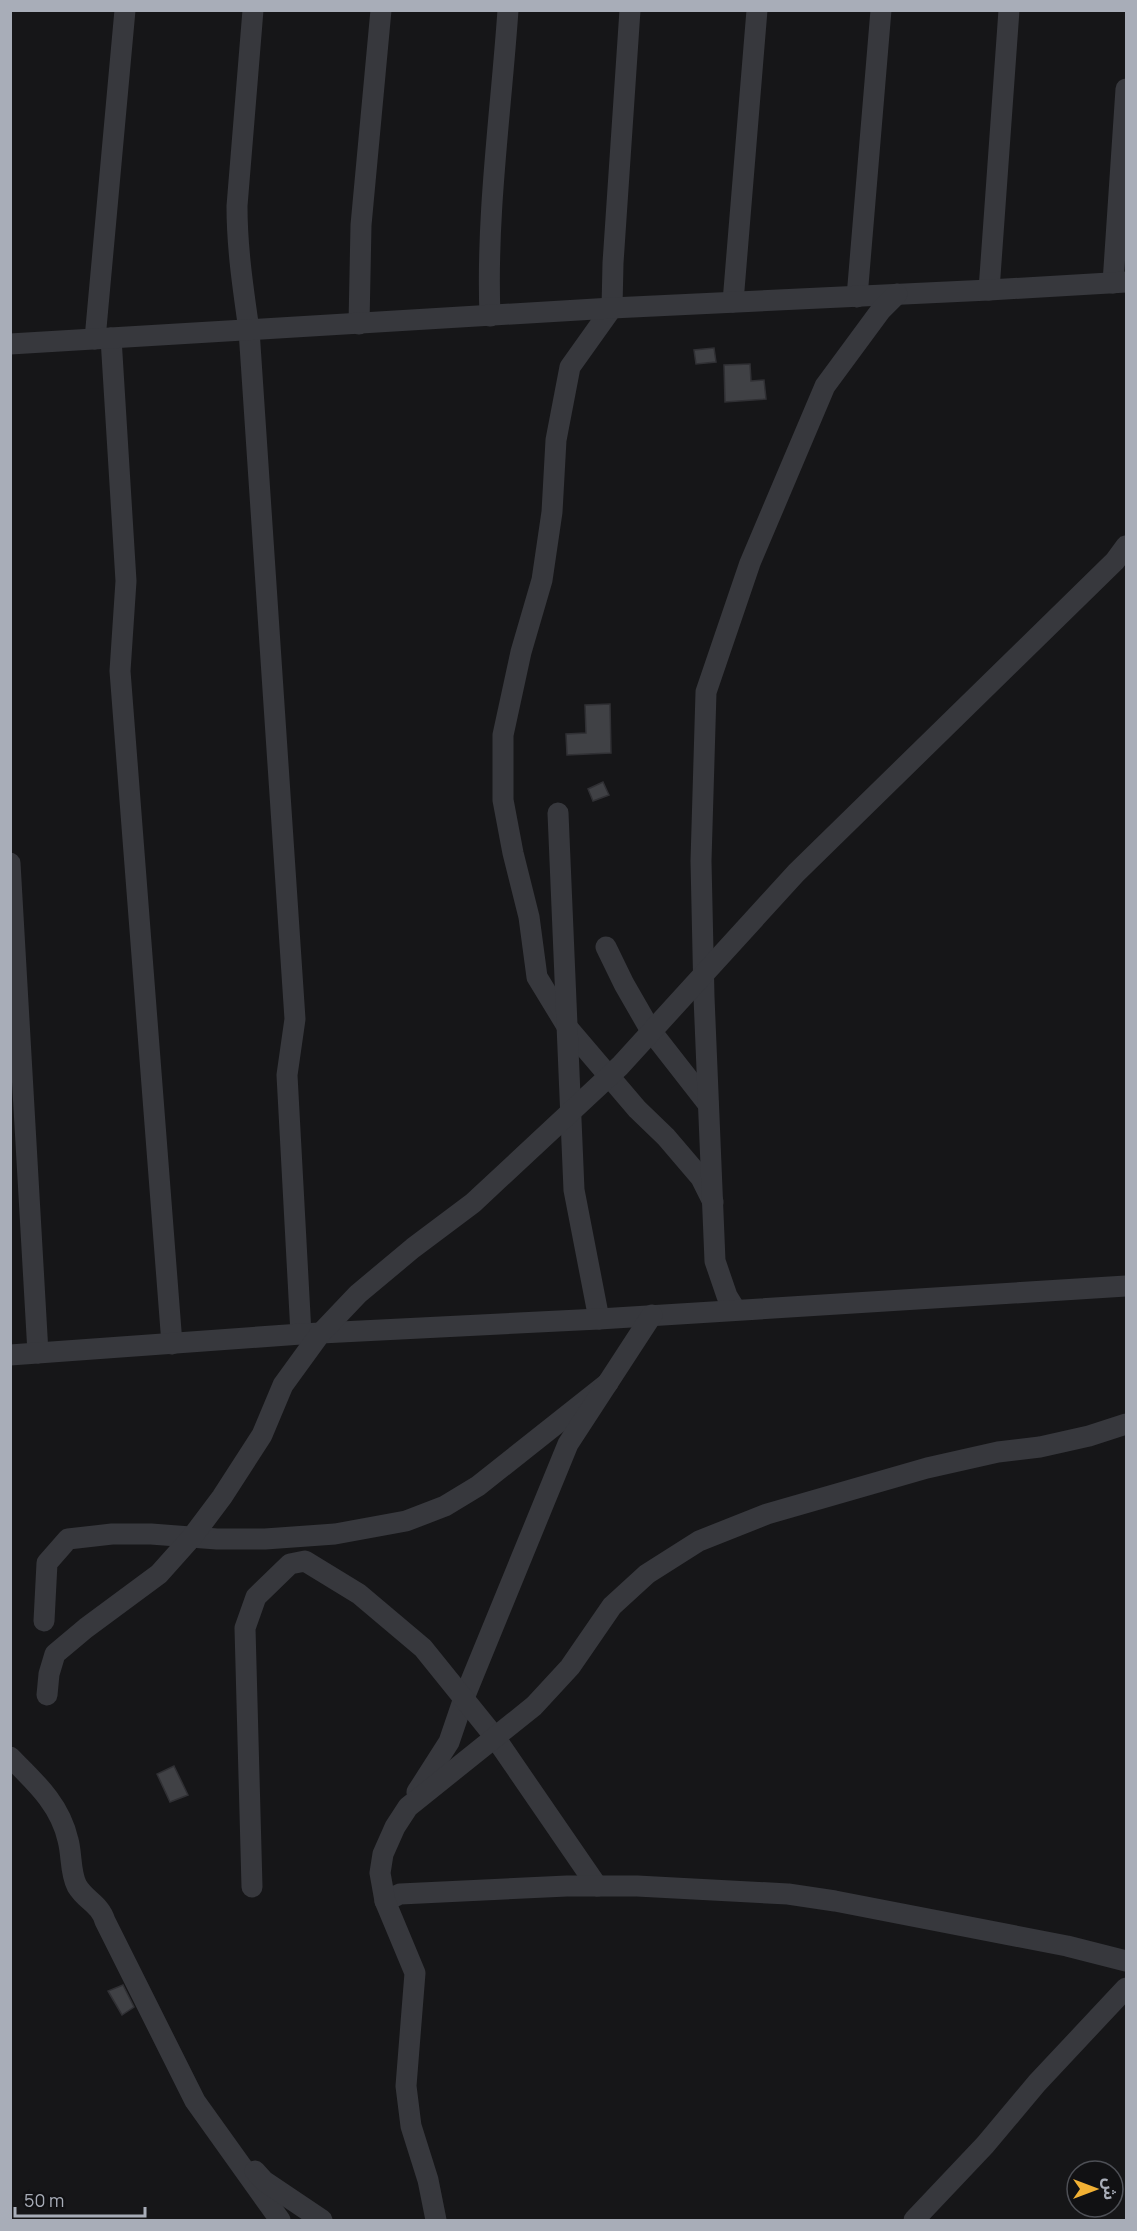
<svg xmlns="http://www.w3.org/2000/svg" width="1137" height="2231" font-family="Manrope,'Noto Sans Arabic',sans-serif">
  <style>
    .building { fill: #404145; stroke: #303034; stroke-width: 1.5 }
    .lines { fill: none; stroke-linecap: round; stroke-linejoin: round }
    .minor { stroke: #37383d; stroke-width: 21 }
  </style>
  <rect width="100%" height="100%" fill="#161618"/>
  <!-- building -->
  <g class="building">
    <path d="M714,348L716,362L696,364L694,350Z"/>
    <path d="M750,364L751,381L764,380L766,399L725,402L724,365Z"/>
    <path d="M610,704L611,753L567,755L566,734L586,733L585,705Z"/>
    <path d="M603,782L609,795L593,801L588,789Z"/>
    <path d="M174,1766L188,1795L170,1802L157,1774Z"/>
    <path d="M123,1985L134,2007L122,2015L108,1991Z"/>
  </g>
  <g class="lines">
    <!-- minor -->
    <g class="minor">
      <path d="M253,10L237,206C237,248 243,288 249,330L295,1019L287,1075L301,1334"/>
      <path d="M630,10L613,263L612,308L570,367L556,440L552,512L542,580L521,652L503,735V800L513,853L529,917L537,977L568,1028L637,1109L666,1137L701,1178L713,1202"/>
      <path d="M1113,283L1126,89"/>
      <path d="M989,290L1009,10"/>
      <path d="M857,297L881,10"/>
      <path d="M733,302L757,10"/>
      <path d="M490,316C486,214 501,112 508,10"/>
      <path d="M359,324L361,225L381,10"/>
      <path d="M111,338L126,581L120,671L172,1344"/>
      <path d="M95,339L125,10"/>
      <path d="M10,344L612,308L989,290L1126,282"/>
      <path d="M558,813L574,1190L599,1319"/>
      <path d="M10,863L38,1353"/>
      <path d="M606,947L624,984L651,1031L708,1104"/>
      <path d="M735,1309L727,1296L715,1261L704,997L701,861L706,692L750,563L825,386L881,310L897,294"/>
      <path d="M10,1355L301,1334L599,1319L1126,1286"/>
      <path d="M44,1621L47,1563L68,1539L112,1534H151L217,1539H265L335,1534L406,1521L445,1506L478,1486L608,1383"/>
      <path d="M47,1695L49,1674L55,1654L86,1628L159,1574L192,1537L222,1497L262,1435L283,1385L320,1334L358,1294L413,1248L473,1203L620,1066L796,873L1115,561L1126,546"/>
      <path d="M10,1757C35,1782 60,1804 68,1840C72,1854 70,1873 77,1886C86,1901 100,1904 105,1921L195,2101L280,2220"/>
      <path d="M417,1792L449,1742L464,1698L568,1444L652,1315"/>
      <path d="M252,1887L245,1628L256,1597L290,1564L305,1561L359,1594L423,1648L494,1736L597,1886"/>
      <path d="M385,1901L400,1894L567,1886H637L788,1894L835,1901L1067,1946L1126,1961"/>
      <path d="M255,2171L264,2181L322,2220"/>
      <path d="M436,2220L428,2180L411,2126L406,2086L415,1973L385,1901L380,1873L383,1854L395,1827L408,1807L534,1706L570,1667L612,1606L647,1574L699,1541L767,1514L927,1468L998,1452L1040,1447L1089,1436L1126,1424"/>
      <path d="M914,2220L985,2145L1037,2083L1126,1988"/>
    </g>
  </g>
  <!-- border -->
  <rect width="1137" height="2231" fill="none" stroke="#a8adb8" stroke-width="24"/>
  <!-- north arrow -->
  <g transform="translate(1095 2189) rotate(90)"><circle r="28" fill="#111113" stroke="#4d4f55" stroke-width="1.5"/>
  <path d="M0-4.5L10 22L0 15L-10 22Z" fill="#f2b134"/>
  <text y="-9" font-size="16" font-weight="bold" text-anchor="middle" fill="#a8adb8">ش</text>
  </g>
  <!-- scale -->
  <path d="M15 2207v9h130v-9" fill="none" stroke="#a8adb8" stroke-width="3"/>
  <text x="24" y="2207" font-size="18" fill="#a8adb8" stroke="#111113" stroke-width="4.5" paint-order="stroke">50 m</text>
</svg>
